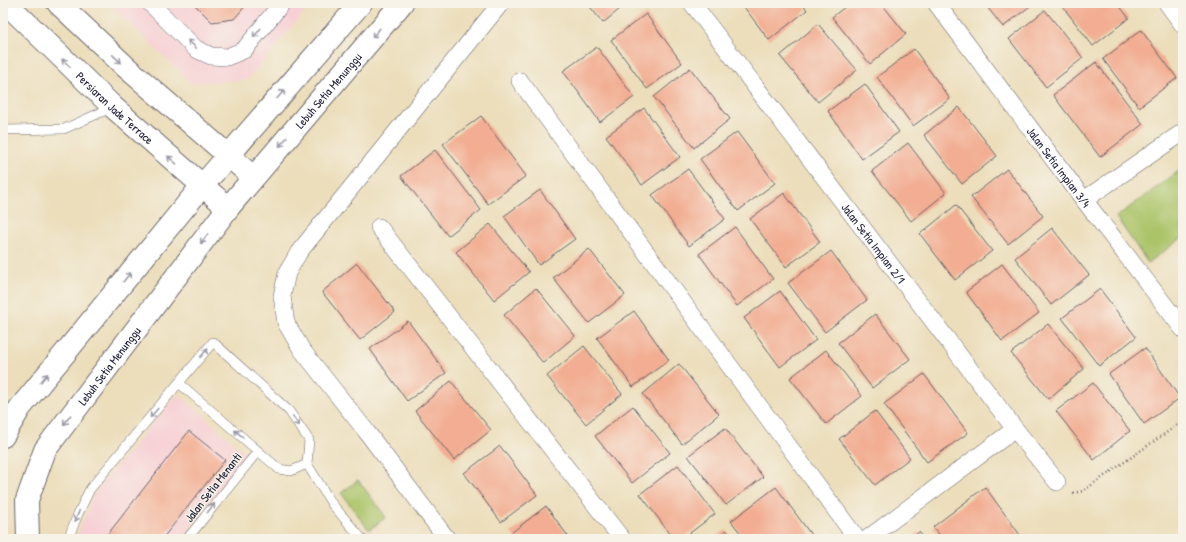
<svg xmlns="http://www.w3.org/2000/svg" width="1186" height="542" font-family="'Patrick Hand',sans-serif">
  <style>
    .built { fill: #f7cfd4 }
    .green { fill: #abc469; stroke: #667352 }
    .building { fill: #f2ad92 }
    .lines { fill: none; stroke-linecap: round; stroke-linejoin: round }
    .lane-casing { stroke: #696468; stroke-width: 10 }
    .street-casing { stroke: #696468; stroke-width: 18 }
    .secondary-casing { stroke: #696468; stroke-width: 24 }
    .path { stroke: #696468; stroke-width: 2.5; stroke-dasharray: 1 3; stroke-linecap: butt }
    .lane { stroke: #fff; stroke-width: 9 }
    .street { stroke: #fff; stroke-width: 17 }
    .secondary { stroke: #fff; stroke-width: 22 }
    .oneway { stroke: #9c9ca7 }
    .labels { text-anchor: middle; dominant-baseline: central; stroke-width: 3; stroke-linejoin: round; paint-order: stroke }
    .street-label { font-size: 12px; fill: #22223b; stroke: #f7f3e8 }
  </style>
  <rect width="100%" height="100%" fill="#f7f3e8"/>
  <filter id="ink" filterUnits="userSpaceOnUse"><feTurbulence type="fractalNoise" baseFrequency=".025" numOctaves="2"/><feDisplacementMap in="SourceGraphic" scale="8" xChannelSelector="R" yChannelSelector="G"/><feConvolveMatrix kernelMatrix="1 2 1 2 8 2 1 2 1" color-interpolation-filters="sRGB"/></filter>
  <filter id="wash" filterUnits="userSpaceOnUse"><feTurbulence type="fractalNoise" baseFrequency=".012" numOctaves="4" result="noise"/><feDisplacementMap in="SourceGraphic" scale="16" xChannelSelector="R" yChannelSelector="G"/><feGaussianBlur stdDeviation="0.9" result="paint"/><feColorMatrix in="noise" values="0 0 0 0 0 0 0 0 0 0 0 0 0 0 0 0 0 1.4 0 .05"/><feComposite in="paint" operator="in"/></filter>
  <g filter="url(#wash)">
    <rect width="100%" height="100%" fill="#ecdebb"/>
    <!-- built -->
    <g class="built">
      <path d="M109,3H312L247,80L191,83Z"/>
      <path d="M178,394L247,454L182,539H76L95,492Z"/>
    </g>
    <!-- green -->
    <g class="green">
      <path d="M1183,168V237L1148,263L1116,217Z"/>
      <path d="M358,480L386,517L369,530L341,493Z"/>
    </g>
    <g id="blocks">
      <!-- building -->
      <g class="building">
        <path d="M193,3H248L234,19L212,22Z"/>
        <path d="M587,3H627L603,23Z"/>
        <path d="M741,3H801L807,10L769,40Z"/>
        <path d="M850,3H881L906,34L870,64L832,17Z"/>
        <path d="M984,3H1034L1003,27Z"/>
        <path d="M1060,3H1117L1129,18L1093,46Z"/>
        <path d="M1045,10L1083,58L1046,87L1009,39Z"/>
        <path d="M646,14L682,63L647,89L611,40Z"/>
        <path d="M818,24L857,70L818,102L780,56Z"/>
        <path d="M1141,30L1177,78L1139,107L1103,59Z"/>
        <path d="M597,47L634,97L600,122L563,71Z"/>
        <path d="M914,49L950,99L913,126L877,77Z"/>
        <path d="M1096,62L1143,124L1100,157L1053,95Z"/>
        <path d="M690,68L730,119L694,148L654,97Z"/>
        <path d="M865,84L899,132L862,159L828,111Z"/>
        <path d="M959,107L997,156L962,184L924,135Z"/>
        <path d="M644,108L680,157L642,185L606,136Z"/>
        <path d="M481,116L526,176L488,204L443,144Z"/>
        <path d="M737,132L775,183L738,211L700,159Z"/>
        <path d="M908,143L946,193L911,221L872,171Z"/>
        <path d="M435,150L481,210L448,236L401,176Z"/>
        <path d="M688,169L725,219L689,246L652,195Z"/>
        <path d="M1007,169L1043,216L1008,244L971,197Z"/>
        <path d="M540,190L575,239L539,265L504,216Z"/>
        <path d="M784,193L820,242L786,267L750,219Z"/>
        <path d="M956,205L992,251L955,280L920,234Z"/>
        <path d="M490,224L529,272L494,300L456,252Z"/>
        <path d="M735,227L773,279L737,306L699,254Z"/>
        <path d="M1052,228L1089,275L1051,305L1015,258Z"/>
        <path d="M589,249L625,295L589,323L553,278Z"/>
        <path d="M831,251L867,300L825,332L788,283Z"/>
        <path d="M357,263L395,312L360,340L322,292Z"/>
        <path d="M1002,264L1039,313L1002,341L966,292Z"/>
        <path d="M536,288L575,336L543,363L504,315Z"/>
        <path d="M1100,289L1136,337L1099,366L1062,318Z"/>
        <path d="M780,291L816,340L780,367L744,318Z"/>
        <path d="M634,311L669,360L633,387L597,338Z"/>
        <path d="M875,314L910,359L872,388L838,343Z"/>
        <path d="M408,321L446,373L407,401L370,349Z"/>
        <path d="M1048,324L1084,369L1048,399L1011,353Z"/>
        <path d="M584,346L622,394L586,424L547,376Z"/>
        <path d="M1145,348L1180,398L1144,424L1109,374Z"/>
        <path d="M826,350L862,396L826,424L790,378Z"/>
        <path d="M679,364L719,414L682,444L643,394Z"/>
        <path d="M924,374L968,433L927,462L884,404Z"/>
        <path d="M451,381L491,430L454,460L415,411Z"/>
        <path d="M1093,383L1130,431L1094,460L1056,411Z"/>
        <path d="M633,406L670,453L632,483L595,436Z"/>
        <path d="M875,411L910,458L875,485L839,439Z"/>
        <path d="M725,428L763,477L726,505L688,456Z"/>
        <path d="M189,431L225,460L162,539H104Z"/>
        <path d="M500,446L537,495L501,522L464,473Z"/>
        <path d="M678,465L715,514L682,539H674L640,494Z"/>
        <path d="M776,487L812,536L809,539H745L731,521Z"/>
        <path d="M985,487L1023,539H943L933,527Z"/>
        <path d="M546,506L570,539H516L511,533Z"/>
        <path d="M726,530L733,539H713Z"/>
        <path d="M919,532L925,539H911Z"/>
      </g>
    </g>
  </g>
  <g filter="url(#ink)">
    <use href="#blocks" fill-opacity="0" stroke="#696468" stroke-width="1"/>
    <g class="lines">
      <defs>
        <g id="lane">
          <path d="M3,130L64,129L113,107"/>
          <path d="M307,464L332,504L362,539"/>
          <path d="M68,539L78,514L90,489L213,342L289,411L309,440L307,464L291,471L279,469L179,383"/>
          <path d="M187,539L258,451"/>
        </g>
        <g id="street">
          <path d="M150,3L196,49L211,56L227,57L244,50L282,3"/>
          <path id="s1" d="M692,3L1015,429L1057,482"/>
          <path id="s2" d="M936,3L1084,200L1183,329"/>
          <path d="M1167,3L1183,25"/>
          <path d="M520,81L857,539"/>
          <path d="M1084,200L1183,132"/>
          <path d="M379,227L622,539"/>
          <path d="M447,539L366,431L302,350L286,323L282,296L287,273L299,252L501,3"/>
          <path d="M867,539L1015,429"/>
        </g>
        <g id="secondary">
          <path id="s3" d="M6,3L113,107L228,208"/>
          <path d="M58,3L127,68L253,177"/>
          <path d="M3,436L20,408L202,186L361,3"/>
          <path id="s4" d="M28,539L27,500L45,450L228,208L402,3"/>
        </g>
      </defs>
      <!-- lane casing -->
      <use href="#lane" class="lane-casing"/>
      <!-- street casing -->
      <use href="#street" class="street-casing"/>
      <!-- secondary casing -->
      <use href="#secondary" class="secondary-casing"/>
      <!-- path -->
      <path class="path" d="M1073,493L1083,491L1183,421"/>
      <!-- lane -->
      <use href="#lane" class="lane"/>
      <!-- street -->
      <use href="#street" class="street"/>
      <!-- secondary -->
      <use href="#secondary" class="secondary"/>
    </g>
    <!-- one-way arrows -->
    <defs><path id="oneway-shaft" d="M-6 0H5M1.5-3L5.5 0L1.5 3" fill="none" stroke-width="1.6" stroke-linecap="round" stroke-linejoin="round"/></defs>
    <g class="oneway">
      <use href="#oneway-shaft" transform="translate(257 33) rotate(129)"/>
      <use href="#oneway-shaft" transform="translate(376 33) rotate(130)"/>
      <use href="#oneway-shaft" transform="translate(192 44) rotate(-136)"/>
      <use href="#oneway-shaft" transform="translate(117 59) rotate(43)"/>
      <use href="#oneway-shaft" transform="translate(66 63) rotate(-136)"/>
      <use href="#oneway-shaft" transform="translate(281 94) rotate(-49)"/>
      <use href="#oneway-shaft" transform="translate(283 142) rotate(130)"/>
      <use href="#oneway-shaft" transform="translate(172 160) rotate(-139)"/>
      <use href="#oneway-shaft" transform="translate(204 239) rotate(127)"/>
      <use href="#oneway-shaft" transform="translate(127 277) rotate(-51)"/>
      <use href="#oneway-shaft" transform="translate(204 353) rotate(-50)"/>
      <use href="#oneway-shaft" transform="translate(44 378) rotate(-51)"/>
      <use href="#oneway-shaft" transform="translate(154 413) rotate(130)"/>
      <use href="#oneway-shaft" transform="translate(67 420) rotate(127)"/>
      <use href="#oneway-shaft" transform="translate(296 421) rotate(56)"/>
      <use href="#oneway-shaft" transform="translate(239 434) rotate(-139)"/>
      <use href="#oneway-shaft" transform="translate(211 508) rotate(-52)"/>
      <use href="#oneway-shaft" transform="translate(77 516) rotate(113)"/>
    </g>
  </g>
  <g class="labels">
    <!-- street labels -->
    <g class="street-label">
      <text stroke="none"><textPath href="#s4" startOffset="550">Lebuh Setia Menunggu</textPath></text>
      <text stroke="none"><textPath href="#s3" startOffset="151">Persiaran Jade Terrace</textPath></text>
      <text stroke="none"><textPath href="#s2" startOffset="205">Jalan Setia Impian 3/4</textPath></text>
      <text stroke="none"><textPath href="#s1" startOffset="301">Jalan Setia Impian 2/1</textPath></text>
      <text stroke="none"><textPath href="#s4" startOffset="198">Lebuh Setia Menunggu</textPath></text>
      <text transform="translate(213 487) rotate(-52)">Jalan Setia Menanti</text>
    </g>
  </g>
  <!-- margin -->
  <rect width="1186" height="542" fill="none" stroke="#f7f3e8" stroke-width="16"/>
</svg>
